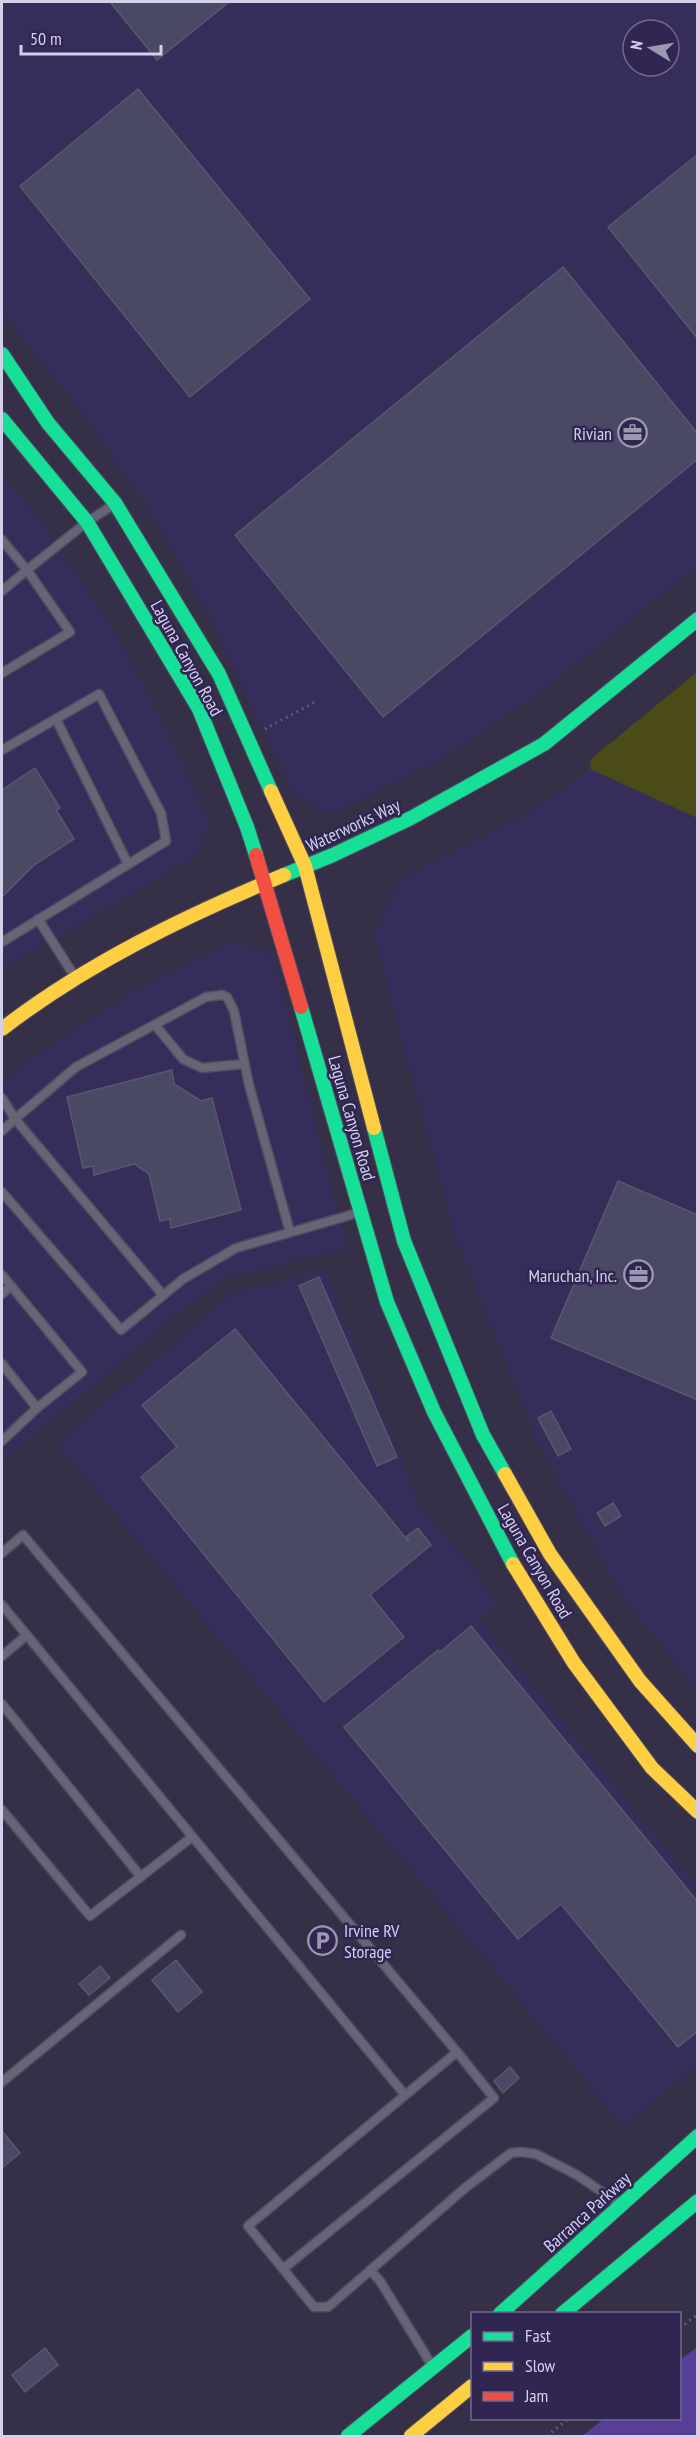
<svg xmlns="http://www.w3.org/2000/svg" width="699" height="2438" font-family="'PT Sans Narrow',sans-serif">
  <style>
    .built { fill: #372d5a; fill-rule: evenodd }
    .green { fill: #4a4b17 }
    .water { fill: #563e99 }
    .building { fill: #494966; stroke: #58586c; stroke-width: 1.5 }
    .lines { fill: none; stroke-linecap: round; stroke-linejoin: round }
    .lane-casing { stroke: #514d61; stroke-width: 11 }
    .fast-casing { stroke: #514d61; stroke-width: 16 }
    .slow-casing { stroke: #514d61; stroke-width: 16 }
    .jam-casing { stroke: #514d61; stroke-width: 16 }
    .path { stroke: #676475; stroke-width: 3; stroke-dasharray: 1.5 4.5; stroke-linecap: butt }
    .lane { stroke: #666475; stroke-width: 8 }
    .fast { stroke: #16e098; stroke-width: 14 }
    .slow { stroke: #ffcf43; stroke-width: 14 }
    .jam { stroke: #f24e42; stroke-width: 14 }
    .labels { text-anchor: middle; dominant-baseline: central; stroke-width: 5; stroke-linejoin: round; paint-order: stroke }
    .poi-label { font-size: 18px; fill: #d3d0eb; stroke: #302651; text-anchor: end }
    .street-label { font-size: 18px; fill: #d3d0eb; stroke: #302651 }
  </style>
  <rect width="100%" height="100%" fill="#353047"/>
  <!-- built -->
  <g class="built">
    <path d="M2,2H697V566L554,682L454,752L332,814L294,796L208,613L156,521L88,421L2,311ZM633,30H669V66H633Z"/>
    <path d="M2,473L48,530L120,640L174,744L209,823L194,858L2,969Z"/>
    <path d="M590,769L697,818V1690L624,1600L538,1443L455,1237L374,936L399,880L545,803Z"/>
    <path d="M235,940L273,956L347,1249L226,1279L188,1305L2,1462V1081L23,1064L137,989Z"/>
    <path d="M324,1270L423,1512L479,1574L498,1608L478,1618L697,1887V2065L624,2127L57,1444L233,1293Z"/>
  </g>
  <!-- green -->
  <path class="green" d="M697,672V818L590,769L591,759Z"/>
  <!-- water -->
  <path class="water" d="M697,2347V2436H582L604,2419L680,2418V2360Z"/>
  <!-- building -->
  <g class="building">
    <path d="M110,2H229L157,60Z"/>
    <path d="M138,89L310,299L190,397L20,186Z"/>
    <path d="M698,154V339L608,227Z"/>
    <path d="M563,267L698,434V459L383,717L235,535Z"/>
    <path d="M35,768L60,808L56,810L74,839L34,865L2,897V790Z"/>
    <path d="M172,1070L174,1084L201,1101L212,1098L241,1210L171,1228L170,1219L160,1221L149,1174L134,1164L94,1175L93,1166L83,1168L67,1097Z"/>
    <path d="M618,1181L698,1215V1400L551,1338Z"/>
    <path d="M319,1277L397,1457L377,1466L299,1286Z"/>
    <path d="M235,1329L409,1542L407,1536L418,1528L431,1545L370,1595L404,1637L324,1702L141,1477L177,1447L142,1405Z"/>
    <path d="M551,1411L571,1449L558,1456L538,1418Z"/>
    <path d="M613,1503L621,1516L605,1526L597,1513Z"/>
    <path d="M471,1626L698,1902V2031L678,2047L561,1904L518,1939L344,1727L438,1650L440,1652Z"/>
    <path d="M176,1960L202,1992L178,2012L152,1980Z"/>
    <path d="M100,1966L110,1978L89,1995L79,1984Z"/>
    <path d="M510,2067L519,2078L503,2093L494,2081Z"/>
    <path d="M2,2131L20,2153L2,2168Z"/>
    <path d="M45,2348L58,2365L25,2392L12,2375Z"/>
  </g>
  <g class="lines">
    <defs>
      <g id="lane">
        <path d="M2,540L27,570L2,591"/>
        <path d="M2,673L70,632L27,570L87,522L113,505"/>
        <path d="M56,719L128,864"/>
        <path d="M2,750L99,694L161,813L166,841L2,942"/>
        <path d="M38,919L75,977"/>
        <path d="M156,1026L183,1059L202,1068L244,1064"/>
        <path d="M2,1098L15,1119L2,1131"/>
        <path d="M2,1192L121,1330L183,1279L236,1248L361,1212"/>
        <path d="M2,1275L82,1372L37,1408L2,1364"/>
        <path d="M2,1294L11,1286"/>
        <path d="M163,1295L15,1119L76,1067L206,997L222,995L227,997L234,1011L249,1085L290,1232"/>
        <path d="M2,1441L37,1408"/>
        <path d="M2,1553L23,1535L457,2052L248,2226L314,2307H328L465,2188L511,2153L521,2152L536,2154L577,2175L621,2205"/>
        <path d="M2,1605L405,2095"/>
        <path d="M2,1656L27,1635"/>
        <path d="M2,1704L141,1877"/>
        <path d="M2,1810L90,1916L192,1837"/>
        <path d="M2,2082L181,1935"/>
        <path d="M283,2269L494,2098L457,2052"/>
        <path d="M370,2270L380,2281L433,2367"/>
      </g>
      <g id="fast">
        <path d="M2,354L48,423L115,503L219,674L271,791"/>
        <path d="M2,419L87,522L199,709L247,827L256,855"/>
        <path d="M284,875L333,855L411,818L544,744L698,619"/>
        <path d="M301,1007L387,1302L434,1412L513,1564"/>
        <path d="M374,1128L404,1241L483,1435L505,1474"/>
        <path d="M500,2314L698,2136"/>
        <path d="M562,2314L698,2201"/>
        <path d="M348,2436L472,2336"/>
      </g>
      <g id="slow">
        <path d="M271,791L305,866L374,1128"/>
        <path d="M2,1029C86,964 185,916 284,875"/>
        <path d="M505,1474L550,1554L640,1681L698,1746"/>
        <path d="M513,1564L574,1663L652,1768L698,1812"/>
        <path d="M411,2436L472,2386"/>
      </g>
      <path id="jam" d="M256,855L301,1007"/>
    </defs>
    <!-- lane casing -->
    <use href="#lane" class="lane-casing"/>
    <!-- fast casing -->
    <use href="#fast" class="fast-casing"/>
    <!-- slow casing -->
    <use href="#slow" class="slow-casing"/>
    <!-- jam casing -->
    <use href="#jam" class="jam-casing"/>
    <!-- path -->
    <g class="path">
      <path d="M265,729L315,702"/>
      <path d="M680,2328L698,2314"/>
      <path d="M547,2436L569,2418"/>
    </g>
    <!-- lane -->
    <use href="#lane" class="lane"/>
    <!-- fast -->
    <use href="#fast" class="fast"/>
    <!-- slow -->
    <use href="#slow" class="slow"/>
    <!-- jam -->
    <use href="#jam" class="jam"/>
  </g>
  <!-- icons -->
  <defs>
    <symbol id="office-ring" viewBox="-11 -11 22 22"><circle r="9.5" fill="#302651" stroke="#9c98b2" stroke-width="1.5"/><path d="M-6-3h4V-5.5h4V-3h4V5H-6ZM-1-4.5V-3h2v-1.5ZM-6 0V1H6V0Z" fill="#9c98b2"/></symbol>
    <symbol id="parking-ring" viewBox="-11 -11 22 22"><circle r="9.5" fill="#302651" stroke="#9c98b2" stroke-width="1.5"/><path d="M-3.5-5.5H1a3.5 3.5 0 0 1 0 7H-1V5.5H-3.5ZM-1-3.4V-.6H.8a1.4 1.4 0 0 0 0-2.8Z" fill="#9c98b2"/></symbol>
  </defs>
  <g fill-rule="evenodd">
    <use href="#office-ring" x="616" y="416" width="33" height="33"/>
    <use href="#office-ring" x="622" y="1258" width="33" height="33"/>
    <use href="#parking-ring" x="306" y="1924" width="33" height="33"/>
  </g>
  <g class="labels">
    <!-- poi labels -->
    <g class="poi-label">
      <text x="612" y="433">Rivian</text>
      <text x="617" y="1275">Maruchan, Inc.</text>
      <text x="344" y="1930" text-anchor="start">Irvine RV<tspan x="344" dy="21">Storage</tspan></text>
    </g>
    <!-- street labels -->
    <g class="street-label">
      <text transform="translate(187 658) rotate(61)">Laguna Canyon Road</text>
      <text transform="translate(353 825) rotate(-25)">Waterworks Way</text>
      <text transform="translate(352 1118) rotate(74)">Laguna Canyon Road</text>
      <text transform="translate(535 1561) rotate(60)">Laguna Canyon Road</text>
      <text transform="translate(587 2212) rotate(-42)">Barranca Parkway</text>
    </g>
  </g>
  <!-- border -->
  <rect width="699" height="2438" fill="none" stroke="#d3d0eb" stroke-width="6"/>
  <!-- legend -->
  <rect x="471" y="2312" width="210" height="108" fill="#302651" stroke="#716a8f" stroke-width="1.5"/>
  <rect x="483" y="2332" width="30" height="9" fill="#16e098" stroke="#716a8f" stroke-width="1.5"/>
  <text x="525" y="2342" font-size="18" fill="#d3d0eb">Fast</text>
  <rect x="483" y="2362" width="30" height="9" fill="#ffcf43" stroke="#716a8f" stroke-width="1.5"/>
  <text x="525" y="2372" font-size="18" fill="#d3d0eb">Slow</text>
  <rect x="483" y="2392" width="30" height="9" fill="#f24e42" stroke="#716a8f" stroke-width="1.5"/>
  <text x="525" y="2402" font-size="18" fill="#d3d0eb">Jam</text>
  <!-- north arrow -->
  <g transform="translate(651 48) rotate(281)"><circle r="28" fill="#302651" stroke="#716a8f" stroke-width="1.5"/>
  <path d="M0-4.5L10 22L0 15L-10 22Z" fill="#9c98b2"/>
  <text y="-9" font-size="16" font-weight="bold" text-anchor="middle" fill="#d3d0eb">N</text>
  </g>
  <!-- scale -->
  <path d="M21 45v9h140v-9" fill="none" stroke="#d3d0eb" stroke-width="3"/>
  <text x="30" y="45" font-size="18" fill="#d3d0eb" stroke="#302651" stroke-width="4.5" paint-order="stroke">50 m</text>
</svg>
